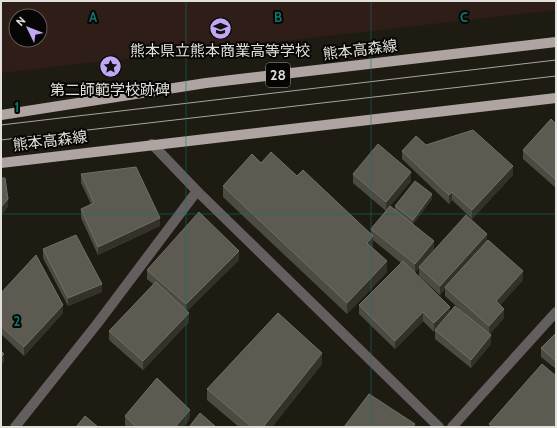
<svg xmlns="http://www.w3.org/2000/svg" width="557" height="428" font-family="Cabin,'Noto Sans JP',sans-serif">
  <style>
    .education { fill: #2f1d18; fill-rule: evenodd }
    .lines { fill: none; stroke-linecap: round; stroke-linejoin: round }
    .minor { stroke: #645f5e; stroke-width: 10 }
    .primary { stroke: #aea4a1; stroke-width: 10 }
    .tram { stroke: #a8a6a0; stroke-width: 1 }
    .wall { fill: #4d4a42; fill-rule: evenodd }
    .shaded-wall { fill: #343128 }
    .building { fill: #5d5a52; stroke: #726f68 }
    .grid { fill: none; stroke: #0f766e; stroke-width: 1; stroke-opacity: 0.55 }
    .labels { text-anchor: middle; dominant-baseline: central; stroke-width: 4; stroke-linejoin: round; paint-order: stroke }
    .shield { fill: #070604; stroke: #a09f9a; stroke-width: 1 }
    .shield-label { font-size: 14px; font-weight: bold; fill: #e2e0db }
    .street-label { font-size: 15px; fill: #e2e0db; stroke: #070604 }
    .poi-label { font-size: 15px; fill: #e2e0db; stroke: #070604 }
    .grid-label { font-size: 13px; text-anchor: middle; font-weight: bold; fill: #0f766e; stroke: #070604; stroke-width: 4; stroke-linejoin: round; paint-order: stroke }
  </style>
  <rect width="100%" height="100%" fill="#1e1b13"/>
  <!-- education -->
  <path class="education" d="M1,1H556V10L1,73ZM16,16H40V40H16Z"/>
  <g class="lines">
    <!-- minor -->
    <g class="minor">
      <path d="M152,144L197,191L439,427"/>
      <path d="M15,427L97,324L197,191"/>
      <path d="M452,427L556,312"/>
    </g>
    <!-- primary -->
    <g class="primary">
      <path d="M1,115L206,83L556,42"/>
      <path d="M1,163L556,98"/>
    </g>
    <!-- tram -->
    <g class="tram">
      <path d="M1,125L556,60"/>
      <path d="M1,140L556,76"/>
    </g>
  </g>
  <!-- wall -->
  <g class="wall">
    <path d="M556,124V188L523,159V150Z"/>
    <path d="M426,145L513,175L472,219L452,200L449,204L402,159V151Z"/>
    <path d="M261,163L297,176L371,234V229L386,211L353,183V174L411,181L390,206L395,209V206L432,199L413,224L434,249L425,260L487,240L523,280L500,305L504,318L490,334L491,344L471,368L435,339V330L434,332L423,321L395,349L359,314V305L401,263L373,240V247L372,248L387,272L347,314L223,197V186ZM419,268V276L440,295L445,289V296L464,313H450L415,273Z"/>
    <path d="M81,174L160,226L98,255L81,218V209L91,204L81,183Z"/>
    <path d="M43,249L102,292L68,306L43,258Z"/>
    <path d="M239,260L187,311L189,322L143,370L109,340V331L153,284L147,279V270Z"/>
    <path d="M1,293L63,313L24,356L1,334Z"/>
    <path d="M556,333V369L541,357V348Z"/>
    <path d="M322,364L272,427H239L207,400V389Z"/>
    <path d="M125,416L190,418L183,427H127L125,425Z"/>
  </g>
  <!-- shaded-wall -->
  <g class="shaded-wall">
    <path d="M513,166V175L472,219V210Z"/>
    <path d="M411,172V181L386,211V202Z"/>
    <path d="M452,192V200L449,204V195Z"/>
    <path d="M432,194V199L413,224V220Z"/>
    <path d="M8,199V207L1,216V207Z"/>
    <path d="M160,218V226L98,255V247Z"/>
    <path d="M487,234V243L445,287V289L440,295V286Z"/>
    <path d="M373,236V247L367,254V243Z"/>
    <path d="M434,241V249L415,273V264Z"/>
    <path d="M239,251V260L186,312V304Z"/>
    <path d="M387,261V272L347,314V303Z"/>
    <path d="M523,271V280L496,310V301Z"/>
    <path d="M102,284V292L68,306V298Z"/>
    <path d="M63,305V313L24,356V347Z"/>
    <path d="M450,307V316L434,332V323Z"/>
    <path d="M504,309V318L489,335V326Z"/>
    <path d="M423,312V321L395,349V341Z"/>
    <path d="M189,313V322L143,370V361Z"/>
    <path d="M491,335V344L471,368V360Z"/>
    <path d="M322,353V364L272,427H263Z"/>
    <path d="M4,354V362L1,366V357Z"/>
    <path d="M190,410V418L183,427H175Z"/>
  </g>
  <!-- building -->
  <g class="building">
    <path d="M551,119L556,124V180L523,150Z"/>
    <path d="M473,130L513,166L472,210L452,192L449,195L402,151L416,136L426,145Z"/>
    <path d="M378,144L411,172L386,202L353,174Z"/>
    <path d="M271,152L297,176L303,170L373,236L367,243L387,261L347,303L223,186L252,154L261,163Z"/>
    <path d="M136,167L160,218L98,247L81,209L94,203L81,174Z"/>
    <path d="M1,178H5L8,199L1,207Z"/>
    <path d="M415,181L432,194L413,220L395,206Z"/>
    <path d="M390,206L434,241L415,264L371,229Z"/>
    <path d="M199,212L239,251L186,304L147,270Z"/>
    <path d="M466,215L487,234L440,286L419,267Z"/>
    <path d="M76,235L102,284L68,298L43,249Z"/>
    <path d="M488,240L523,271L496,301L504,309L489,326L445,287Z"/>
    <path d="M36,255L63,305L24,347L1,326V293Z"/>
    <path d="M403,261L450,307L434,323L423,312L395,341L359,305Z"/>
    <path d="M156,282L189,313L143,361L109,331Z"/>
    <path d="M455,306L491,335L471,360L435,330Z"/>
    <path d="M278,313L322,353L263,427H252L207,389Z"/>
    <path d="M556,333V361L541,348Z"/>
    <path d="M1,351L4,354L1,357Z"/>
    <path d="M542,364L556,376V427H492L489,424Z"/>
    <path d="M157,378L190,410L175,427H136L125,416Z"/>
    <path d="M369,394L415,424L413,427H344Z"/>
    <path d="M200,413L216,427H189Z"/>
    <path d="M85,416L98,427H76Z"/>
  </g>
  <!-- grid -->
  <path class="grid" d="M186,1V427M371,1V427M1,214H556"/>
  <!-- icons -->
  <defs>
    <symbol id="school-disc" viewBox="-11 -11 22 22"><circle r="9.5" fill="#c0a8f4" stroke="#070604"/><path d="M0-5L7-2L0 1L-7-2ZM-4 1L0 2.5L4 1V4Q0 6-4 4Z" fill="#111"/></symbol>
    <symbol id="sight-disc" viewBox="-11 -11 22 22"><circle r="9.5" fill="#c0a8f4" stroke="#070604"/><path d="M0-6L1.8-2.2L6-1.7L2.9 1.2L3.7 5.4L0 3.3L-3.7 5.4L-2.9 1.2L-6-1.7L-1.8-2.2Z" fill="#111"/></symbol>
  </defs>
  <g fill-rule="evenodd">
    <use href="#school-disc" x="208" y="16" width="25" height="25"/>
    <use href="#sight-disc" x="98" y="54" width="25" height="25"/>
  </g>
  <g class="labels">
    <!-- shield labels -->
    <rect class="shield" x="266" y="63" width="24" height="24" rx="3"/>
    <g class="shield-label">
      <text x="278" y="75">28</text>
    </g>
    <!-- street labels -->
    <g class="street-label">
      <text transform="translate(360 50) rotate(-7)">熊本高森線</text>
      <text transform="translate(50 141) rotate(-7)">熊本高森線</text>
    </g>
    <!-- poi labels -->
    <g class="poi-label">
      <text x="220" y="51">熊本県立熊本商業高等学校</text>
      <text x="110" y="90">第二師範学校跡碑</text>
    </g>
  </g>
  <g class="grid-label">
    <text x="93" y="22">A</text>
    <text x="278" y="22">B</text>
    <text x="464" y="22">C</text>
    <text x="17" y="112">1</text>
    <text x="17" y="326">2</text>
  </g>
  <!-- border -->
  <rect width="557" height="428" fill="none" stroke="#e2e0db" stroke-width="4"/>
  <!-- north arrow -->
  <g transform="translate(28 28) rotate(313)"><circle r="19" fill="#070604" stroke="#5f5d5a"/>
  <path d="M0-3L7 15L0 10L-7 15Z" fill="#c0a8f4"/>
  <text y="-6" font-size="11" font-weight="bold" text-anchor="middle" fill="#e2e0db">N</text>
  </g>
</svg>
